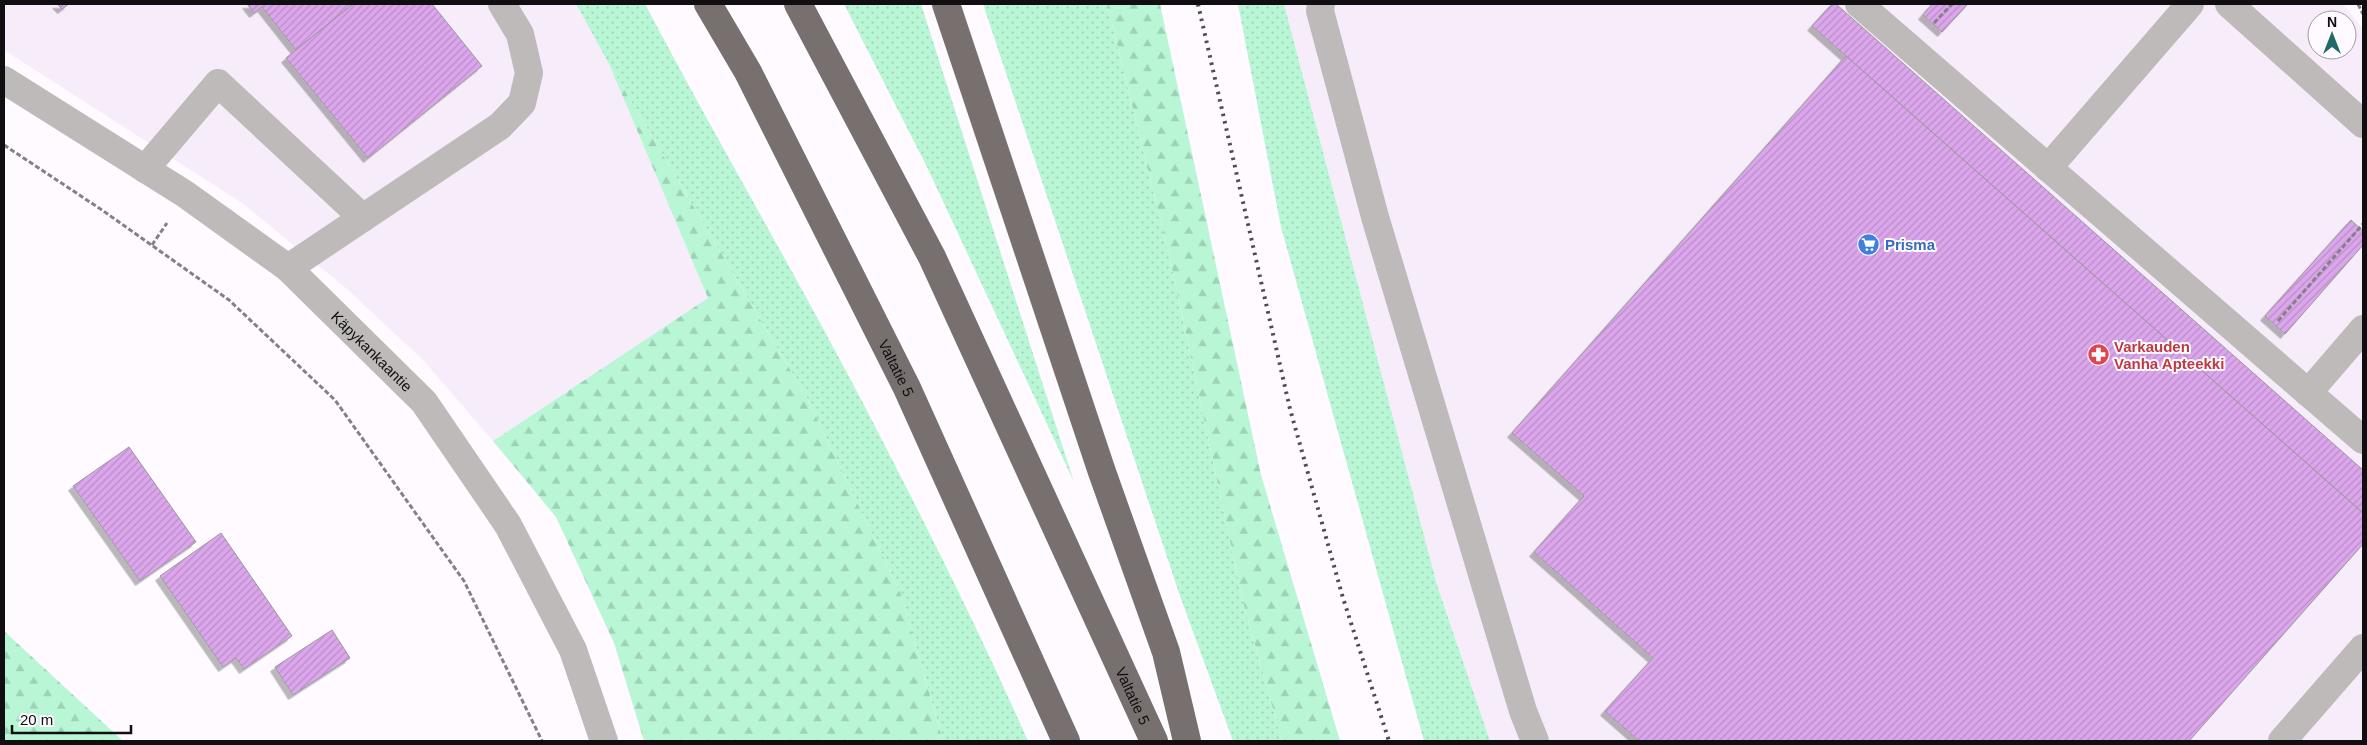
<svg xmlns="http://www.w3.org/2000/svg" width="2367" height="745" font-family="Helvetica,sans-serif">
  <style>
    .built { fill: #f7edfa; fill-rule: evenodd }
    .grass { fill: url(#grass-dots) }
    .forest { fill: url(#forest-firs) }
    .building { fill: url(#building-hatch); stroke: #9b979c; filter: url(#shadow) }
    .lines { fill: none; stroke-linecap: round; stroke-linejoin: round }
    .path { stroke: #848184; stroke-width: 3; stroke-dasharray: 5 2.5; stroke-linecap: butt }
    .minor { stroke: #bebab9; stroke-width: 28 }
    .highway { stroke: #78706e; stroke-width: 28 }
    .rail { stroke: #4e4c4e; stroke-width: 4; stroke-dasharray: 2.5 5; stroke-linecap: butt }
    .labels { text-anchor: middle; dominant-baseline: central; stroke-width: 4; stroke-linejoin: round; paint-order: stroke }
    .shop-label { font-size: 15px; font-weight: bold; fill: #366cbe; stroke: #fefaff; text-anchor: start }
    .health-label { font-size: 15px; font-weight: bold; fill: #be3a42; stroke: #fefaff; text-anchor: start }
    .street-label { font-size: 15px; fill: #100e10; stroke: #fefaff }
  </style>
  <defs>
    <pattern id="grass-dots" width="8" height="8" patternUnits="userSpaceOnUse" patternTransform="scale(1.25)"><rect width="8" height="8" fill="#b9f6d6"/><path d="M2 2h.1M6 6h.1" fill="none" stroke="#9ed2b7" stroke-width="1.8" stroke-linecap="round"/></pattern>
    <pattern id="forest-firs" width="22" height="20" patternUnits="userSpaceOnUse" patternTransform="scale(1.25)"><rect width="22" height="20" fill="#b9f6d6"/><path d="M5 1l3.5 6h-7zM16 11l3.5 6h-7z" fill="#9ed2b7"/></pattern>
    <pattern id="building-hatch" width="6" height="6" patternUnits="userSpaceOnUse" patternTransform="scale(1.25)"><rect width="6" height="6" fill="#dba6eb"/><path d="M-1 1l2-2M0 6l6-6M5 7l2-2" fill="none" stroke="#bb8ec8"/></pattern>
    <filter id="shadow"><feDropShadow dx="-4.5" dy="4.5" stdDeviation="0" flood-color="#0004"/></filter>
  </defs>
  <rect width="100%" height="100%" fill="#fefaff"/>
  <!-- built -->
  <g class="built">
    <path d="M4,4H576L609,64L708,298L493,441L423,360L347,289L242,203L4,50Z"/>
    <path d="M1284,4H2343L2363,29V741H1490L1437,585ZM2317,20H2347V50H2317Z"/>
  </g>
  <!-- grass -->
  <g class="grass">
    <path d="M576,4H645C716,139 794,271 865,407C922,517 978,628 1028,741H943L901,594L808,400L609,64Z"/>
    <path d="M844,4H921L1074,482L927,167Z"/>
    <path d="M983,4H1107L1169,254L1243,602L1282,741H1233L1180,596Z"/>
    <path d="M1238,4H1284L1437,585L1490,741H1424L1281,227Z"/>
  </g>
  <!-- forest -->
  <g class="forest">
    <path d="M1107,4H1160L1261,475L1340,741H1282L1243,602L1169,254Z"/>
    <path d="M609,64L808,400L901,594L943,741H644L614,643L556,517L493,441L708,298Z"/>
    <path d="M4,631L123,741H4Z"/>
  </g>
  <!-- building -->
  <g class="building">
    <path d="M57,4H69L62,9Z"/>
    <path d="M247,4H353L296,50L262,7L254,13Z"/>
    <path d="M353,4H432L482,66L368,158L286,58Z"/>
    <path d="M1832,4H1836L2363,470V513L1812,26Z"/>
    <path d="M1932,4H1968L1942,32L1923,15Z"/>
    <path d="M1846,56L2363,513V544L2189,741H1639L1605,711L1653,658L1534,552L1584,496L1512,433Z"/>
    <path d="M2351,220L2363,231V245L2285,334L2265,316Z"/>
    <path d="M129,447L196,542L140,581L73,486Z"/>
    <path d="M221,533L292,636L244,669L236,658L223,667L160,576Z"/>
    <path d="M332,630L350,658L293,695L275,667Z"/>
  </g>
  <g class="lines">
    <!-- path -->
    <g class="path">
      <path d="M2358,4L2363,14"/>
      <path d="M1934,23L1952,4"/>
      <path d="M4,145L102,210L229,300L335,400L464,581L542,741"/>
      <path d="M152,245L167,223"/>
      <path d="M2278,321L2363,224"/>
    </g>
    <!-- minor -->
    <g class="minor">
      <path d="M1321,4L1320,11L1375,217L1523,711L1535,741"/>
      <path d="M1859,4L2363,440"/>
      <path d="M2229,4L2363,124"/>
      <path id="s1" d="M4,80L185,194L288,268L424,402L508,525L573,650L604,741"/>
      <path d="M2048,168L2190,4"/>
      <path d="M145,169L218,83L363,218"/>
      <path d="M288,268L500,126L522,103L529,73L520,34L502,4"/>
      <path d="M2308,393L2363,329"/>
      <path d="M2282,741L2363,648"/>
    </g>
    <!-- highway -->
    <g class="highway">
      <path id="s2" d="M708,4L748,72L907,388L1066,741"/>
      <path id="s3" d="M798,4L932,257L1154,741"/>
      <path d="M946,4L1102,472L1166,652L1187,741"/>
    </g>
    <!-- rail -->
    <path class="rail" d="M1198,4L1290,409L1343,598L1389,741"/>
  </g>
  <!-- icons -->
  <defs>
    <symbol id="supermarket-disc" viewBox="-11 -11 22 22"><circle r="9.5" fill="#3f7fe0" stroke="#fefaff"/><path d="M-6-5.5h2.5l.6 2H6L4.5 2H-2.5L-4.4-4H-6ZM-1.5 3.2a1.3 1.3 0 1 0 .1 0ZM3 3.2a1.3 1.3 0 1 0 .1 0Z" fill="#fff"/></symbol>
    <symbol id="pharmacy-disc" viewBox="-11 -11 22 22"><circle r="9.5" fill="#e0444e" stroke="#fefaff"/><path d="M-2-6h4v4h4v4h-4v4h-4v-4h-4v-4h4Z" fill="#fff"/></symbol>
  </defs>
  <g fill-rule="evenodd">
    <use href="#supermarket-disc" x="1856" y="232" width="25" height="25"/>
    <use href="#pharmacy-disc" x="2086" y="342" width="25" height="25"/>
  </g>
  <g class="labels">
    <!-- shop labels -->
    <g class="shop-label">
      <text x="1885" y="244">Prisma</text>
    </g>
    <!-- health labels -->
    <g class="health-label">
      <text x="2114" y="346">Varkauden<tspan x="2114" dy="17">Vanha Apteekki</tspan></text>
    </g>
    <!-- street labels -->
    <g class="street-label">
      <text stroke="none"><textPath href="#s1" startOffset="459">Käpykankaantie</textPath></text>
      <text stroke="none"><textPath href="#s2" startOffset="410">Valtatie 5</textPath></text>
      <text stroke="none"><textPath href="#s3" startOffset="769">Valtatie 5</textPath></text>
    </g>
  </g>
  <!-- border -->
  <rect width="2367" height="745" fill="none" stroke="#100e10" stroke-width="10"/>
  <!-- north arrow -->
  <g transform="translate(2332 35)"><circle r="24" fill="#fefaff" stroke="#9f9c9f"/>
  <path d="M0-4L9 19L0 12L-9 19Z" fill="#206b67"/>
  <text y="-8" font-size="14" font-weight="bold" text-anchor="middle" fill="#100e10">N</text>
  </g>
  <!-- scale -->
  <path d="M12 725v8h119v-8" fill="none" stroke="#100e10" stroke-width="2.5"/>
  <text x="20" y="725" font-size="15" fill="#100e10" stroke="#fefaff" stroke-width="4" paint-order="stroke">20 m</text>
</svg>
